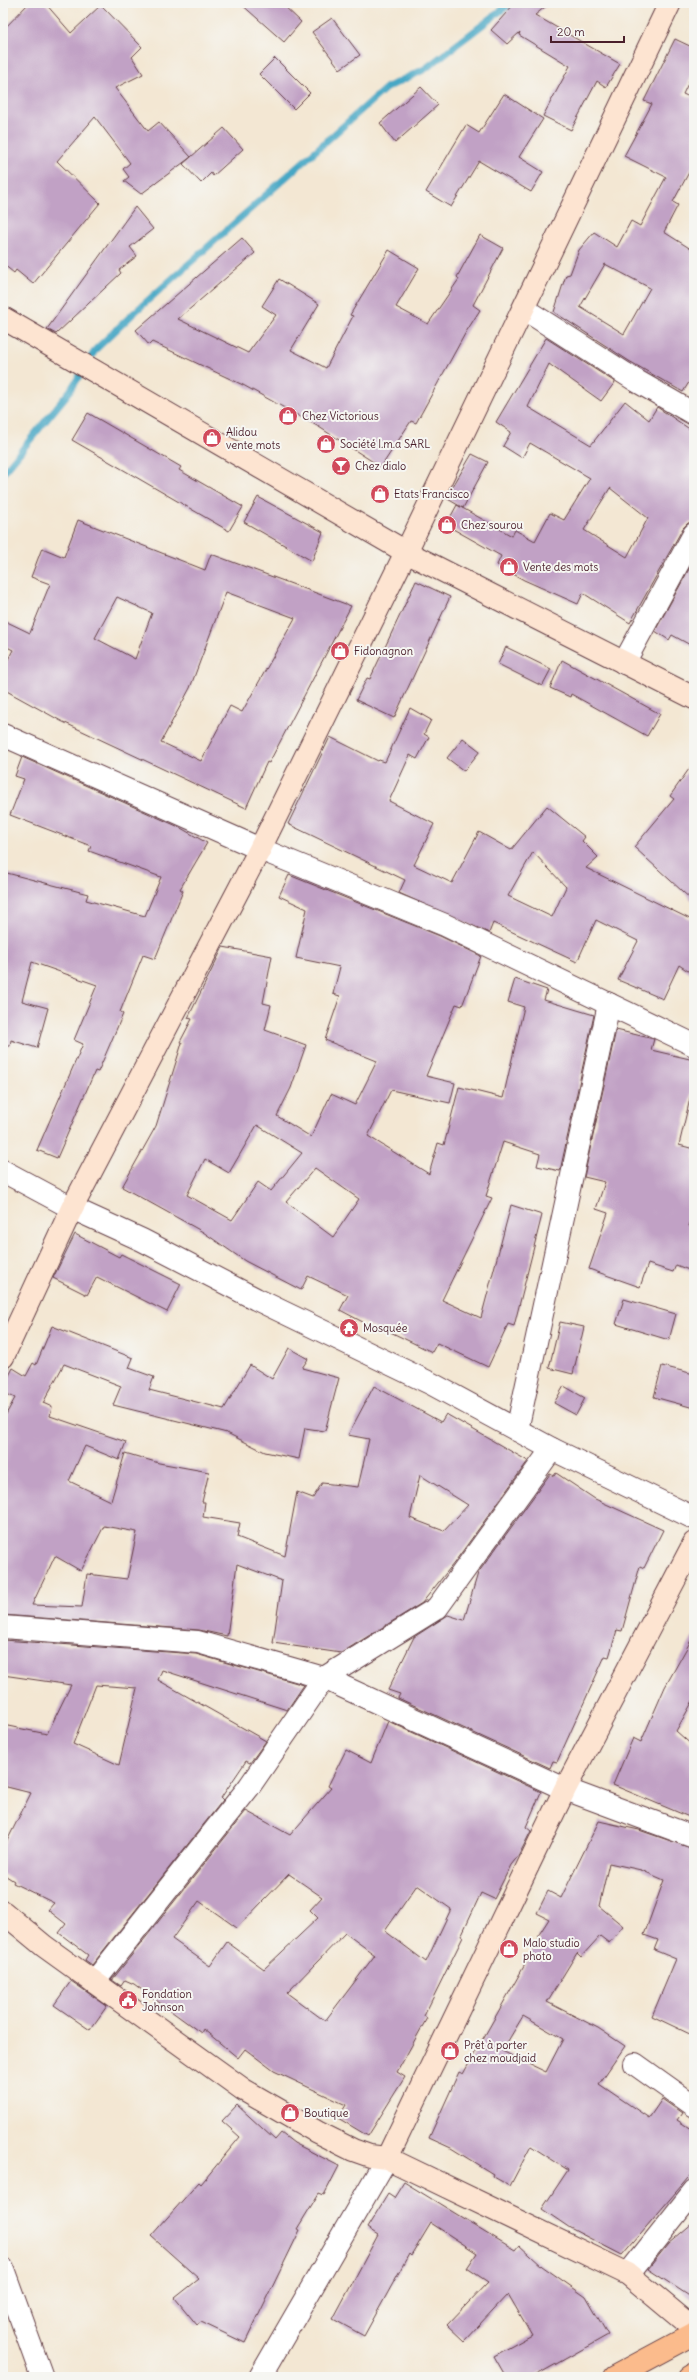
<svg xmlns="http://www.w3.org/2000/svg" width="697" height="2380" font-family="Delius,sans-serif">
  <style>
    .lines { fill: none; stroke-linecap: round; stroke-linejoin: round }
    .stream { stroke: #46a7c5; stroke-width: 7 }
    .building { fill: #c1a1c5; fill-rule: evenodd }
    .street-casing { stroke: #633d44; stroke-width: 24 }
    .secondary-casing { stroke: #633d44; stroke-width: 24 }
    .primary-casing { stroke: #633d44; stroke-width: 24 }
    .street { stroke: #fff; stroke-width: 22 }
    .secondary { stroke: #fde4d1; stroke-width: 22 }
    .primary { stroke: #fbbb8c; stroke-width: 22 }
    .labels { text-anchor: middle; dominant-baseline: central; stroke-width: 4; stroke-linejoin: round; paint-order: stroke }
    .poi-label { font-size: 11px; fill: #4a1f2b; stroke: #f6f6f2; text-anchor: start }
  </style>
  <rect width="100%" height="100%" fill="#f6f6f2"/>
  <filter id="ink" filterUnits="userSpaceOnUse"><feTurbulence type="fractalNoise" baseFrequency=".025" numOctaves="2"/><feDisplacementMap in="SourceGraphic" scale="8" xChannelSelector="R" yChannelSelector="G"/><feConvolveMatrix kernelMatrix="1 2 1 2 8 2 1 2 1" color-interpolation-filters="sRGB"/></filter>
  <filter id="wash" filterUnits="userSpaceOnUse"><feTurbulence type="fractalNoise" baseFrequency=".012" numOctaves="4" result="noise"/><feDisplacementMap in="SourceGraphic" scale="16" xChannelSelector="R" yChannelSelector="G"/><feGaussianBlur stdDeviation="0.9" result="paint"/><feColorMatrix in="noise" values="0 0 0 0 0 0 0 0 0 0 0 0 0 0 0 0 0 1.4 0 .05"/><feComposite in="paint" operator="in"/></filter>
  <g filter="url(#wash)">
    <rect width="100%" height="100%" fill="#f3e7d3"/>
    <g class="lines">
      <!-- stream -->
      <path class="stream" d="M3,473L70,391L96,349L136,311L386,88L425,69L511,3"/>
    </g>
    <g id="blocks">
      <!-- building -->
      <g class="building">
        <path d="M29,3H45L71,33L101,5L142,47L132,57L143,74L115,88L148,131L159,122L191,157L141,194L124,181L129,177L123,169L130,163L95,117L57,161L100,203L33,284L16,270L14,273L3,264V30Z"/>
        <path d="M240,3H281L301,22L284,42Z"/>
        <path d="M515,3H550L535,15L620,64L606,87L597,81L571,130L543,116L570,66L519,35L520,32L507,44L491,30Z"/>
        <path d="M332,18L360,55L340,69L312,32Z"/>
        <path d="M675,39L694,48V71L683,94L694,99V163L673,202L678,205L664,232L694,251V374L683,392L629,361L554,312L566,275L570,274L579,250L594,232L617,247L631,221L640,226L666,177L624,156L652,104L644,101ZM605,264L650,288L624,334L580,307Z"/>
        <path d="M275,58L310,93L294,109L259,74Z"/>
        <path d="M421,87L438,105L395,143L380,123Z"/>
        <path d="M504,94L543,119L519,157L543,172L531,192L479,161L451,207L426,192L466,125L479,133Z"/>
        <path d="M224,128L243,149L213,176L211,173L201,183L183,164Z"/>
        <path d="M135,207L153,229L130,247L137,256L119,270L121,273L56,334L47,329Z"/>
        <path d="M480,235L503,248L473,305L480,310L466,332L416,423L411,421L381,467L319,427L243,385L152,342L149,345L136,330L242,238L255,253L178,319L248,353L276,315L262,306L279,279L319,304L291,350L326,368L353,316L350,315L389,250L419,268L396,307L428,324L459,279L457,277Z"/>
        <path d="M546,338L615,382L601,401L549,364L528,407L591,445L625,401L649,420L657,407L694,432V522L688,523L683,528L630,623L583,593L578,604L524,580L497,565L501,556L446,525L457,505L512,536L515,530L535,541L550,513L564,520L590,478L530,443L522,458L503,446L511,432L496,422ZM610,488L648,518L627,557L584,530Z"/>
        <path d="M88,413L181,467L179,470L243,507L229,531L72,440Z"/>
        <path d="M472,454L488,462L463,508L446,498Z"/>
        <path d="M258,497L323,532L312,561L244,522Z"/>
        <path d="M78,520L205,570L211,554L351,606L269,763L267,762L246,808L61,721L3,689V669L13,650L3,645V620L30,633L50,584L31,577L42,548L64,557ZM226,592L295,618L242,712L230,706L201,761L161,742L190,688ZM117,597L152,613L135,659L95,638Z"/>
        <path d="M694,560V647L672,635L669,640L655,631Z"/>
        <path d="M416,581L450,597L394,718L356,700L367,678L370,679Z"/>
        <path d="M506,647L551,669L542,686L498,664Z"/>
        <path d="M562,660L660,714L647,736L571,694L570,697L550,688Z"/>
        <path d="M410,708L431,720L424,734L429,737L417,759L410,755L389,801L434,824L414,865L452,883L479,832L511,850L547,806L585,837L582,841L598,857L586,868L694,921V975L679,965L663,999L618,980L638,941L596,920L577,962L493,923L489,933L399,893L405,880L288,824L330,737L378,761L379,760L385,762ZM533,852L566,887L552,917L508,896Z"/>
        <path d="M463,738L480,751L464,771L447,758Z"/>
        <path d="M22,757L179,827L207,843L180,889L183,891L155,959L143,955L120,1012L123,1014L98,1072L95,1071L57,1158L37,1150L83,1044L74,1040L97,985L32,962L22,1001L48,1008L37,1048L11,1040L10,1046H3V872L88,894L86,900L145,916L161,877L89,851L91,846L10,815L24,779L15,776Z"/>
        <path d="M694,762V902L634,847L674,799L670,796Z"/>
        <path d="M289,875L440,936L481,956L462,1006L456,1004L426,1076L455,1083L450,1103L391,1090L368,1136L429,1174L438,1143L444,1145L459,1087L503,1098L524,1007L508,1002L515,979L547,990L544,1000L594,1015L560,1171L537,1166L540,1154L503,1142L486,1196L492,1198L442,1300L481,1318L511,1205L542,1215L514,1326L508,1324L488,1367L437,1343L432,1352L382,1328L380,1331L340,1310L348,1295L308,1276L301,1290L245,1261L203,1232L122,1187L156,1126L182,1043L180,1042L192,1019L188,1018L223,947L272,956L263,1003L271,1005L265,1030L306,1045L291,1088L277,1116L311,1137L331,1094L355,1105L377,1061L325,1040L340,996L333,994L340,967L296,958L307,909L279,896ZM257,1125L302,1153L271,1191L258,1182L232,1220L187,1195L205,1159L229,1173ZM315,1168L359,1199L333,1237L286,1202Z"/>
        <path d="M616,1030L654,1039L651,1050L694,1060V1082L679,1145L694,1149V1211L689,1226L694,1228V1272L676,1265L673,1272L648,1264L640,1287L589,1269L608,1213L596,1209L605,1182L584,1177Z"/>
        <path d="M75,1234L119,1257L121,1254L181,1284L167,1312L97,1277L87,1295L53,1278Z"/>
        <path d="M624,1299L676,1314L669,1340L616,1324Z"/>
        <path d="M560,1322L584,1327L573,1374L549,1368Z"/>
        <path d="M52,1326L133,1358L129,1368L154,1377L149,1390L224,1409L250,1365L272,1379L289,1348L308,1359L302,1368L339,1378L325,1431L305,1428L299,1459L265,1452L227,1433L113,1405L121,1386L64,1364L43,1403L52,1407L50,1416L126,1442L119,1460L85,1446L69,1481L111,1501L125,1453L159,1463L209,1472L202,1502H205L203,1517L240,1523L237,1537L285,1556L297,1492L313,1498L322,1483L358,1487L369,1439L348,1435L374,1386L441,1422L446,1414L528,1461L454,1563L422,1603L341,1653L273,1643L282,1581L237,1564L227,1636L199,1630L3,1615V1420L15,1398L3,1392V1387L13,1368L26,1376L33,1363L36,1365ZM420,1475L468,1505L444,1531L410,1518ZM104,1526L137,1532L127,1579L87,1574L82,1607L32,1605L55,1556L81,1571Z"/>
        <path d="M662,1366L694,1374V1408L654,1397Z"/>
        <path d="M564,1386L585,1398L576,1415L554,1403Z"/>
        <path d="M556,1473L595,1499L663,1530L644,1568L640,1566L622,1631L617,1630L609,1657L605,1656L557,1762L553,1761L550,1768L398,1698L400,1694L388,1690L414,1637L448,1615L464,1620L478,1573L550,1474L554,1476Z"/>
        <path d="M694,1635V1699L676,1731L694,1747V1819L613,1785L633,1738L641,1742L665,1687Z"/>
        <path d="M3,1640L196,1654L304,1685L287,1710L162,1670L158,1680L266,1741L250,1763L246,1761L221,1798L223,1800L92,1965L85,1960L88,1955L59,1933L66,1924L48,1910L54,1903L13,1883L14,1881L3,1874V1849L31,1793L3,1786V1725L47,1734L71,1685L3,1675ZM96,1685L137,1688L119,1765L73,1744Z"/>
        <path d="M388,1721L541,1792L526,1827L531,1831L519,1855L511,1865L494,1899L481,1893L461,1936L463,1937L424,2016L427,2018L397,2072L405,2077L368,2136L338,2118L346,2105L274,2071L245,2049L238,2058L203,2029L201,2033L134,1984L125,1980L121,1986L112,1980L246,1811L290,1835L331,1788L328,1786L346,1750L371,1763ZM289,1874L322,1897L310,1910L318,1918L264,1969L227,1942L210,1966L172,1939L199,1901L237,1928ZM417,1885L451,1909L426,1962L385,1931ZM345,1933L375,1955L325,2021L287,1993Z"/>
        <path d="M599,1821L639,1830L694,1849V2036L652,2016L676,1959L654,1950L658,1940L644,1935L664,1880L641,1870L609,1863L599,1906L623,1926L609,1943L600,1936L581,1957L577,1953L547,2002L598,2028L625,2046L599,2084L649,2118L662,2099L682,2113L677,2120L694,2131V2171L622,2255L570,2228L542,2209L568,2170L531,2146L510,2186L492,2176L493,2174L451,2148L429,2138L459,2072L463,2074L540,1938L538,1936L549,1919L537,1913L548,1891L561,1898ZM523,2016L563,2039L546,2072L502,2051Z"/>
        <path d="M71,1981L107,2006L90,2030L54,2005Z"/>
        <path d="M237,2105L275,2140L281,2133L294,2143L339,2166L324,2195L319,2193L297,2229L300,2230L245,2343L201,2322L197,2325L175,2298L199,2279L151,2236L199,2182L201,2184L240,2137L222,2121Z"/>
        <path d="M404,2182L515,2250L519,2245L542,2266L586,2297L608,2335L533,2377H506L494,2356L532,2335L508,2294L464,2341L447,2325L488,2282L467,2268L477,2253L431,2223L411,2256L409,2254L364,2336L333,2319L378,2235L367,2228L388,2194L394,2198Z"/>
        <path d="M694,2222V2299L648,2269L668,2244Z"/>
      </g>
    </g>
  </g>
  <g filter="url(#ink)">
    <use href="#blocks" fill-opacity="0" stroke="#633d44" stroke-width="1"/>
    <g class="lines">
      <defs>
        <g id="street">
          <path d="M524,309L635,380L694,414"/>
          <path d="M624,663L694,534"/>
          <path d="M3,735L260,849L445,925L694,1045"/>
          <path d="M3,1171L72,1208L142,1240L256,1299L432,1384L552,1449L694,1518"/>
          <path d="M517,1430L609,1004"/>
          <path d="M3,1627L198,1642L324,1678L565,1789L694,1837"/>
          <path d="M94,1982L249,1787L324,1678L437,1608L552,1449"/>
          <path d="M635,2064L694,2106"/>
          <path d="M3,2269L42,2377"/>
          <path d="M628,2274L694,2191"/>
          <path d="M260,2377L387,2158"/>
        </g>
        <g id="secondary">
          <path d="M3,318L406,552L694,698"/>
          <path d="M3,1357L72,1208L260,849L406,552L670,3"/>
          <path d="M3,1912L44,1946L244,2090L317,2132L353,2150L370,2156L387,2158L628,2274L694,2329"/>
          <path d="M387,2158L565,1789L694,1543"/>
        </g>
        <g id="primary">
          <path d="M614,2377L694,2334"/>
          <path d="M689,2377L694,2374"/>
        </g>
      </defs>
      <!-- street casing -->
      <use href="#street" class="street-casing"/>
      <!-- secondary casing -->
      <use href="#secondary" class="secondary-casing"/>
      <!-- primary casing -->
      <use href="#primary" class="primary-casing"/>
      <!-- street -->
      <use href="#street" class="street"/>
      <!-- secondary -->
      <use href="#secondary" class="secondary"/>
      <!-- primary -->
      <use href="#primary" class="primary"/>
    </g>
  </g>
  <!-- icons -->
  <defs>
    <symbol id="shop-disc" viewBox="-11 -11 22 22"><circle r="9.5" fill="#d1495b" stroke="#f6f6f2"/><path d="M-5-2.5h2.3a2.7 3.5 0 0 1 5.4 0H5L5.5 6h-11ZM-1.5-2.5h3a1.5 2.3 0 0 0-3 0Z" fill="#fff"/></symbol>
    <symbol id="bar-disc" viewBox="-11 -11 22 22"><circle r="9.5" fill="#d1495b" stroke="#f6f6f2"/><path d="M-6-5H6L.8 .8V4.5H3.5V6h-7V4.5H-.8V.8Z" fill="#fff"/></symbol>
    <symbol id="temple-disc" viewBox="-11 -11 22 22"><circle r="9.5" fill="#d1495b" stroke="#f6f6f2"/><path d="M0-6L5-2H3V0L6.5 2.5H4V6H1.5V3h-3V6H-4V2.5H-6.5L-3 0V-2H-5Z" fill="#fff"/></symbol>
    <symbol id="civic-disc" viewBox="-11 -11 22 22"><circle r="9.5" fill="#d1495b" stroke="#f6f6f2"/><path d="M-.6-6.5H3V-4.5H.6V-3L4-1V1h2V6H-6V1h2V-1L-.6-3ZM-1.2 2.5V6h2.4V2.5Z" fill="#fff"/></symbol>
  </defs>
  <g fill-rule="evenodd">
    <use href="#shop-disc" x="277" y="405" width="22" height="22"/>
    <use href="#shop-disc" x="201" y="427" width="22" height="22"/>
    <use href="#shop-disc" x="315" y="433" width="22" height="22"/>
    <use href="#bar-disc" x="330" y="455" width="22" height="22"/>
    <use href="#shop-disc" x="369" y="483" width="22" height="22"/>
    <use href="#shop-disc" x="436" y="514" width="22" height="22"/>
    <use href="#shop-disc" x="498" y="556" width="22" height="22"/>
    <use href="#shop-disc" x="329" y="640" width="22" height="22"/>
    <use href="#temple-disc" x="338" y="1317" width="22" height="22"/>
    <use href="#shop-disc" x="498" y="1938" width="22" height="22"/>
    <use href="#civic-disc" x="117" y="1989" width="22" height="22"/>
    <use href="#shop-disc" x="439" y="2040" width="22" height="22"/>
    <use href="#shop-disc" x="279" y="2102" width="22" height="22"/>
  </g>
  <g class="labels">
    <!-- poi labels -->
    <g class="poi-label">
      <text x="302" y="416">Chez Victorious</text>
      <text x="226" y="432">Alidou<tspan x="226" dy="13">vente mots</tspan></text>
      <text x="340" y="444">Société l.m.a SARL</text>
      <text x="355" y="466">Chez dialo</text>
      <text x="394" y="494">Etats Francisco</text>
      <text x="461" y="525">Chez sourou</text>
      <text x="523" y="567">Vente des mots</text>
      <text x="354" y="651">Fidonagnon</text>
      <text x="363" y="1328">Mosquée</text>
      <text x="523" y="1943">Malo studio<tspan x="523" dy="13">photo</tspan></text>
      <text x="142" y="1994">Fondation<tspan x="142" dy="13">Johnson</tspan></text>
      <text x="464" y="2045">Prêt à porter<tspan x="464" dy="13">chez moudjaid</tspan></text>
      <text x="304" y="2113">Boutique</text>
    </g>
  </g>
  <!-- margin -->
  <rect width="697" height="2380" fill="none" stroke="#f6f6f2" stroke-width="16"/>
  <!-- scale -->
  <path d="M551 36v6h73v-6" fill="none" stroke="#4a1f2b" stroke-width="2"/>
  <text x="557" y="36" font-size="12" fill="#4a1f2b" stroke="#f6f6f2" stroke-width="3" paint-order="stroke">20 m</text>
</svg>
